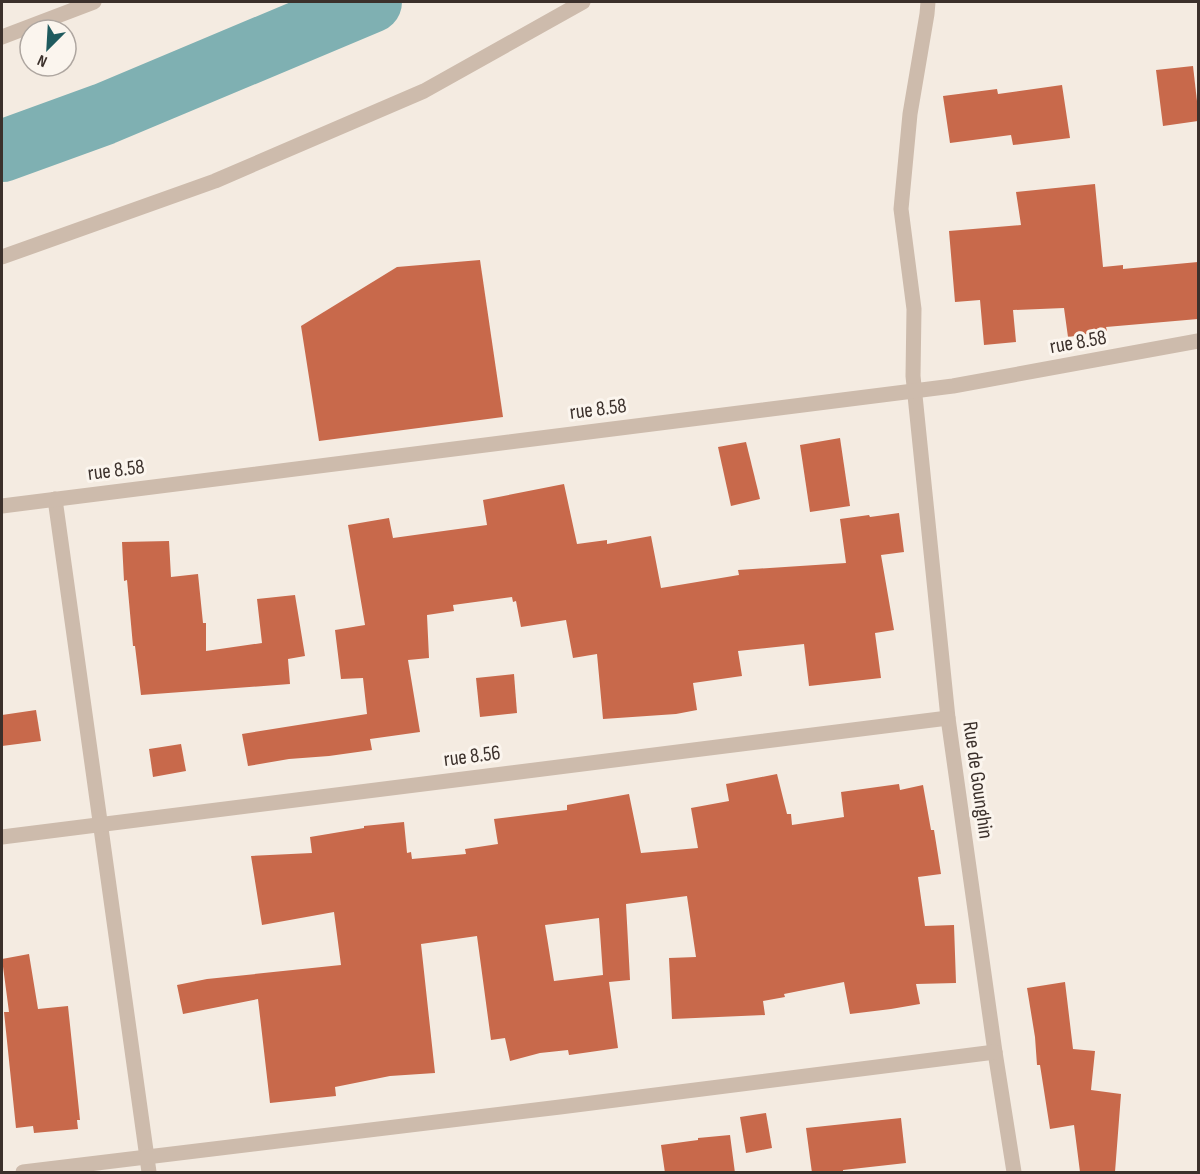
<svg xmlns="http://www.w3.org/2000/svg" width="1200" height="1174" font-family="'Sofia Sans Condensed',sans-serif">
  <style>
    .lines { fill: none; stroke-linecap: round; stroke-linejoin: round }
    .river { stroke: #7fb0b2; stroke-width: 62 }
    .building { fill: #c8694b; fill-rule: evenodd }
    .minor { stroke: #cdbbac; stroke-width: 15 }
    .labels { text-anchor: middle; dominant-baseline: central; stroke-width: 6; stroke-linejoin: round; paint-order: stroke }
    .street-label { font-size: 21px; fill: #3b302b; stroke: #fbf5ee }
  </style>
  <rect width="100%" height="100%" fill="#f4ebe1"/>
  <g class="lines">
    <!-- river -->
    <path class="river" d="M2,151L104,114L371,2"/>
  </g>
  <!-- building -->
  <g class="building">
    <path d="M1193,66L1198,110V121L1163,126L1156,70Z"/>
    <path d="M1062,85L1070,138L1013,145L1011,135L950,143L943,96L997,89L998,94Z"/>
    <path d="M1095,184L1103,267L1123,265V269L1198,262V319L1106,327L1107,331L1068,337L1064,308L1013,310L1016,342L984,345L980,300L955,302L949,231L1021,225L1016,192Z"/>
    <path d="M480,260L503,417L319,441L301,326L397,267Z"/>
    <path d="M840,438L850,506L810,512L800,445Z"/>
    <path d="M746,442L760,499L731,506L718,447Z"/>
    <path d="M564,484L577,544L607,540V544L651,536L661,588L739,575L738,570L846,563L840,519L869,515L870,517L899,513L904,552L881,555L894,630L875,633L881,678L809,686L804,644L738,651L742,676L693,683L697,710L676,714L603,719L597,654L573,658L566,620L521,627L516,601L513,602L512,597L453,605L454,611L427,615L429,658L408,660L420,732L370,739L372,750L329,756L289,759L248,766L242,734L367,714L363,678L341,679L335,630L365,625L348,525L389,518L393,538L487,525L483,500Z"/>
    <path d="M169,541L171,577L198,574L203,623H206V651L262,643L257,599L295,595L305,656L288,659L290,684L141,695L135,646H133L127,580L124,581L122,542Z"/>
    <path d="M514,674L517,713L480,717L476,678Z"/>
    <path d="M36,710L41,741L2,746V715Z"/>
    <path d="M181,744L186,771L153,777L149,749Z"/>
    <path d="M777,774L787,814H791L792,825L844,817L841,792L899,784L900,790L923,785L931,830H934L941,874L918,877L925,926L954,925L956,983L916,984L920,1004L891,1009L850,1014L844,982L784,994L785,997L763,1001L765,1015L672,1019L669,958L696,957L687,896L626,904L630,980L609,982L618,1048L569,1055L568,1050L540,1053L510,1061L505,1038L491,1040L477,936L421,944L435,1073L390,1076L335,1087L336,1096L270,1103L258,999L183,1014L177,985L207,979L341,965L334,912L262,925L251,856L312,853L310,837L364,828V826L404,822L407,853L411,852L412,859L466,854L465,849L498,844L494,819L567,810V805L629,794L641,853L698,848L691,808L729,801L726,784ZM599,918L603,975L554,981L545,925Z"/>
    <path d="M29,954L38,1009L68,1006L80,1120H77L78,1129L34,1133L33,1126L16,1128L4,1012H9L2,959Z"/>
    <path d="M1065,982L1073,1049L1095,1051L1091,1090L1121,1094L1115,1172H1080L1074,1125L1050,1129L1040,1065H1037L1035,1037L1027,988Z"/>
    <path d="M766,1113L772,1148L746,1153L740,1117Z"/>
    <path d="M901,1118L906,1163L843,1170V1173H812L806,1128Z"/>
    <path d="M730,1135L735,1173H665L661,1145L698,1140V1138Z"/>
  </g>
  <g class="lines">
    <!-- minor -->
    <g class="minor">
      <path d="M928,2L927,14L910,114L901,209L914,309L913,376L948,718L995,1052L1014,1172"/>
      <path d="M2,37L94,2"/>
      <path d="M2,257L215,181L424,91L583,2"/>
      <path d="M55,499L149,1172"/>
      <path d="M2,506L953,386L1198,341"/>
      <path d="M2,837L948,718"/>
      <path d="M23,1172L560,1107L995,1052"/>
    </g>
  </g>
  <g class="labels">
    <!-- street labels -->
    <g class="street-label">
      <text transform="translate(1078 342) rotate(-10)">rue 8.58</text>
      <text transform="translate(598 409) rotate(-7)">rue 8.58</text>
      <text transform="translate(116 470) rotate(-7)">rue 8.58</text>
      <text transform="translate(472 756) rotate(-7)">rue 8.56</text>
      <text transform="translate(978 780) rotate(82)">Rue de Gounghin</text>
    </g>
  </g>
  <!-- border -->
  <rect width="1200" height="1174" fill="none" stroke="#3b302b" stroke-width="6"/>
  <!-- north arrow -->
  <g transform="translate(48 48) rotate(204)"><circle r="28" fill="#fbf5ee" stroke="#aea6a0" stroke-width="1.5"/>
  <path d="M0-4.5L10 22L0 15L-10 22Z" fill="#1f5a5e"/>
  <text y="-9" font-size="16" font-weight="bold" text-anchor="middle" fill="#3b302b">N</text>
  </g>
</svg>
